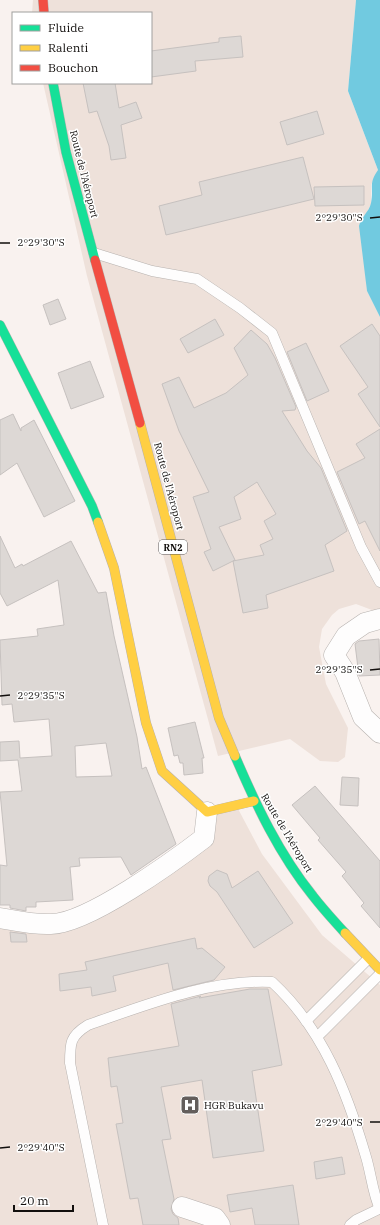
<svg xmlns="http://www.w3.org/2000/svg" width="380" height="1225" font-family="'IBM Plex Serif',serif">
  <style>
    .built { fill: #eee1da }
    .water { fill: #71cae0 }
    .building { fill: #ddd8d5; stroke: #c6c1bf; fill-rule: evenodd }
    .lines { fill: none; stroke-linecap: round; stroke-linejoin: round }
    .lane-casing { stroke: #b7b2af; stroke-width: 11 }
    .street-casing { stroke: #b7b2af; stroke-width: 21 }
    .fast-casing { stroke: #b7b2af; stroke-width: 10 }
    .slow-casing { stroke: #b7b2af; stroke-width: 10 }
    .jam-casing { stroke: #b7b2af; stroke-width: 10 }
    .lane { stroke: #fefdfd; stroke-width: 10 }
    .street { stroke: #fefdfd; stroke-width: 20 }
    .fast { stroke: #16e098; stroke-width: 9 }
    .slow { stroke: #ffcf43; stroke-width: 9 }
    .jam { stroke: #f24e42; stroke-width: 9 }
    .ticks { fill: none; stroke: #120f0d; stroke-width: 1.5 }
    .labels { text-anchor: middle; dominant-baseline: central; stroke-width: 3; stroke-linejoin: round; paint-order: stroke }
    .shield { fill: #fff; stroke: #595756; stroke-width: 1 }
    .shield-label { font-size: 9px; font-weight: bold; fill: #120f0d }
    .street-label { font-size: 10px; fill: #120f0d; stroke: #fff }
    .poi-label { font-size: 10px; fill: #120f0d; stroke: #fff; text-anchor: start }
    .ticks-label { font-size: 10px; text-anchor: middle; fill: #120f0d; stroke: #fff; stroke-width: 3; stroke-linejoin: round; paint-order: stroke }
  </style>
  <rect width="100%" height="100%" fill="#f9f2ef"/>
  <!-- built -->
  <g class="built">
    <path d="M33,0H356L348,91L378,170L371,185V204L366,214L361,219L367,291L380,317V613L356,604L339,609L332,615L322,629L319,647L326,684L348,728L345,757L338,762L320,761L290,739L218,756L87,276L43,83H151V13H32Z"/>
    <path d="M236,805L262,854L322,935L380,985V1225H0V920L53,924L204,838L207,812Z"/>
  </g>
  <!-- water -->
  <path class="water" d="M356,0H380V317L367,291L359,226C361,217 369,212 371,203C374,188 368,184 378,170L348,91Z"/>
  <!-- building -->
  <g class="building">
    <path d="M241,36L243,57L195,61L196,71L151,77V51L219,42V38Z"/>
    <path d="M83,83H115L119,108L136,102L142,118L121,125L126,158L111,160L109,146L97,111L89,113Z"/>
    <path d="M317,111L324,134L287,145L280,122Z"/>
    <path d="M303,157L314,199L166,235L159,206L202,195L199,182Z"/>
    <path d="M364,186V205L315,206L314,187Z"/>
    <path d="M58,299L66,319L50,325L43,305Z"/>
    <path d="M215,319L224,335L188,353L180,339Z"/>
    <path d="M372,324L380,336V427L358,394L368,387L340,346Z"/>
    <path d="M251,330L267,344L275,358L296,407L295,410L282,411L307,451L321,468L347,531L325,545L334,571L266,595L268,608L243,613L233,561L213,571L204,552L211,549L193,497L209,492L179,431L162,384L179,377L194,408L226,393L248,375L234,348ZM257,482L276,514L264,521L273,539L260,545L264,555L233,561L235,560L219,527L241,519L234,497Z"/>
    <path d="M306,343L329,391L307,401L287,352Z"/>
    <path d="M90,361L104,397L71,409L58,373Z"/>
    <path d="M13,414L21,431V428L34,420L75,501L44,517L17,463L0,475V420Z"/>
    <path d="M380,429V551L365,521L359,524L337,472L365,458L356,444Z"/>
    <path d="M0,536L15,568L22,564L23,566L71,541L98,593L106,592L114,636L137,737L142,769L146,767L176,844L131,875L121,857L79,858L80,866L70,867L73,900L36,902V907H26V911L10,908V905H0V865L7,866L0,792L22,791L18,760L0,761V742L19,741L20,758L52,756L49,719L14,722L12,704L2,705L0,640L38,636L37,629L64,625L58,580L7,606L0,593ZM106,743L112,776L76,777L75,746Z"/>
    <path d="M379,639L380,675L359,676L355,644L359,641Z"/>
    <path d="M195,722L204,758H202L203,773L184,775L183,763H180L178,755L174,756L168,728Z"/>
    <path d="M342,777L359,778L358,806L340,805Z"/>
    <path d="M315,786L380,861V928L361,906L364,903L342,876L346,872L318,840L320,838L292,805Z"/>
    <path d="M217,870L227,874L232,888L258,871L293,923L254,948L217,892L210,886L208,881L209,876Z"/>
    <path d="M10,932L26,934L27,942H11Z"/>
    <path d="M195,938L197,949L202,948L225,967L214,980L173,990L168,963L113,976L116,991L92,996L91,987L60,991L59,974L87,970L85,962Z"/>
    <path d="M250,989H268L282,1065L252,1071L264,1151L213,1158L202,1080L161,1087L171,1139L162,1140L174,1199L171,1209L173,1214L178,1218L179,1225H143L138,1198L130,1199L116,1124L123,1123L117,1086L111,1087L108,1058L179,1046L171,1004L201,996L199,998Z"/>
    <path d="M342,1157L345,1174L316,1179L314,1162Z"/>
    <path d="M293,1185L299,1225H255L252,1208L230,1212L227,1195Z"/>
  </g>
  <g class="lines">
    <defs>
      <g id="lane">
        <path d="M94,253L152,271L197,279L240,308L272,333L361,547L380,582"/>
        <path d="M306,1021L368,959"/>
        <path d="M318,1036L380,974"/>
        <path d="M103,1225L70,1063C70,1043 70,1036 88,1025C146,1005 210,979 272,982C323,1029 347,1092 366,1157C371,1173 373,1195 380,1209"/>
        <path d="M350,1225L356,1220L379,1209"/>
      </g>
      <g id="street">
        <path d="M380,619L365,623L346,636L334,655L345,672L363,717L380,733"/>
        <path d="M0,918C17,921 35,925 51,924C87,924 174,861 204,838L207,812"/>
        <path d="M182,1207L215,1218L220,1225"/>
      </g>
      <g id="fast">
        <path d="M53,83L66,152L95,260"/>
        <path d="M0,325L92,506L98,522"/>
        <path d="M235,756C256,805 279,854 313,896C323,909 334,921 345,933"/>
      </g>
      <g id="slow">
        <path d="M140,423L219,718L235,756"/>
        <path d="M98,522L114,568L146,723L162,771L207,812L254,801"/>
        <path d="M345,933L380,970"/>
      </g>
      <g id="jam">
        <path d="M43,0L44,13"/>
        <path d="M95,260L140,423"/>
      </g>
    </defs>
    <!-- lane casing -->
    <use href="#lane" class="lane-casing"/>
    <!-- street casing -->
    <use href="#street" class="street-casing"/>
    <!-- fast casing -->
    <use href="#fast" class="fast-casing"/>
    <!-- slow casing -->
    <use href="#slow" class="slow-casing"/>
    <!-- jam casing -->
    <use href="#jam" class="jam-casing"/>
    <!-- lane -->
    <use href="#lane" class="lane"/>
    <!-- street -->
    <use href="#street" class="street"/>
    <!-- fast -->
    <use href="#fast" class="fast"/>
    <!-- slow -->
    <use href="#slow" class="slow"/>
    <!-- jam -->
    <use href="#jam" class="jam"/>
  </g>
  <!-- ticks -->
  <path class="ticks" d="M370,218L380,217M0,243H10M370,670L380,669M0,696L10,695M370,1122H380M0,1148L10,1147"/>
  <!-- icons -->
  <defs>
    <symbol id="hospital-square" viewBox="-11 -11 22 22"><rect x="-9" y="-9" width="18" height="18" rx="4" fill="#635e5c" stroke="#fff"/><path d="M-5-5h3v3.5h4V-5h3V5h-3V1.5h-4V5h-3Z" fill="#fff"/></symbol>
  </defs>
  <g fill-rule="evenodd">
    <use href="#hospital-square" x="179" y="1094" width="22" height="22"/>
  </g>
  <g class="labels">
    <!-- shield labels -->
    <rect class="shield" x="159" y="540" width="28" height="14" rx="3"/>
    <g class="shield-label">
      <text x="173" y="547">RN2</text>
    </g>
    <!-- street labels -->
    <g class="street-label">
      <text transform="translate(84 174) rotate(76)">Route de l'Aéroport</text>
      <text transform="translate(169 486) rotate(75)">Route de l'Aéroport</text>
      <text transform="translate(287 833) rotate(59)">Route de l'Aéroport</text>
    </g>
    <!-- poi labels -->
    <g class="poi-label">
      <text x="204" y="1105">HGR Bukavu</text>
    </g>
  </g>
  <g class="ticks-label">
    <text x="339" y="221">2°29'30"S</text>
    <text x="41" y="246">2°29'30"S</text>
    <text x="339" y="673">2°29'35"S</text>
    <text x="41" y="699">2°29'35"S</text>
    <text x="339" y="1126">2°29'40"S</text>
    <text x="41" y="1151">2°29'40"S</text>
  </g>
  <!-- legend -->
  <rect x="12" y="12" width="140" height="72" fill="#ffffff" stroke="#a09f9e"/>
  <rect x="20" y="25" width="20" height="6" fill="#16e098" stroke="#a09f9e"/>
  <text x="48" y="32" font-size="12" fill="#120f0d">Fluide</text>
  <rect x="20" y="45" width="20" height="6" fill="#ffcf43" stroke="#a09f9e"/>
  <text x="48" y="52" font-size="12" fill="#120f0d">Ralenti</text>
  <rect x="20" y="65" width="20" height="6" fill="#f24e42" stroke="#a09f9e"/>
  <text x="48" y="72" font-size="12" fill="#120f0d">Bouchon</text>
  <!-- scale -->
  <path d="M14 1205v6h59v-6" fill="none" stroke="#120f0d" stroke-width="2"/>
  <text x="20" y="1205" font-size="12" fill="#120f0d" stroke="#ffffff" stroke-width="3" paint-order="stroke">20 m</text>
</svg>
